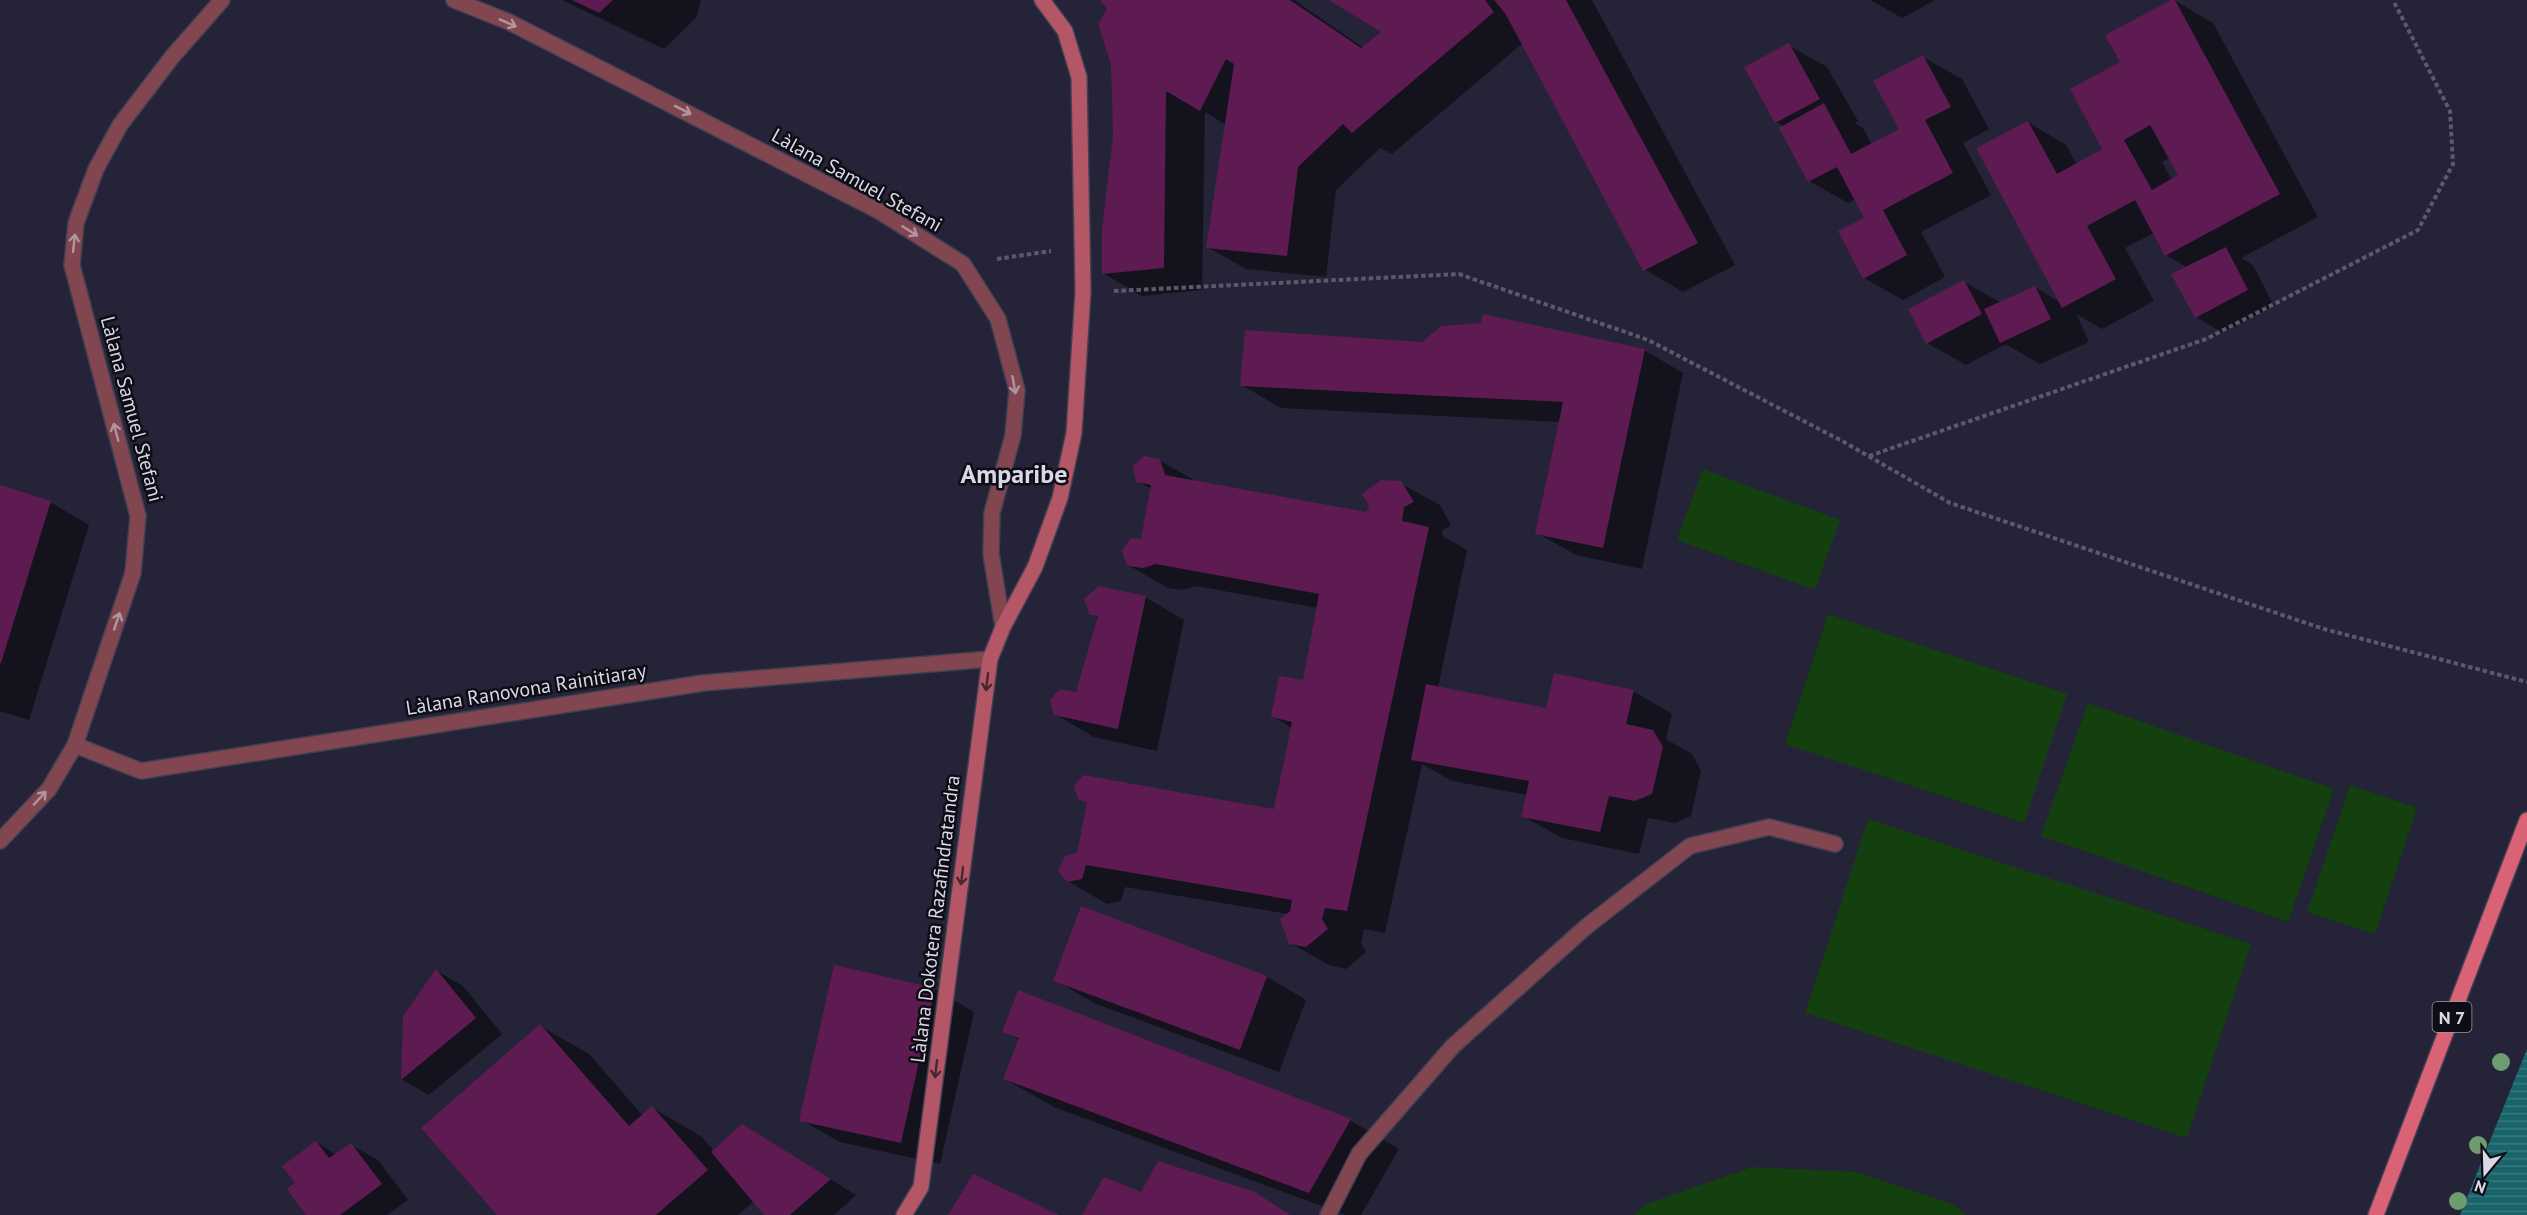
<svg xmlns="http://www.w3.org/2000/svg" width="2527" height="1215" font-family="'PT Sans',sans-serif">
  <style>
    .park { fill: #143f0f }
    .water { fill: url(#water-rules) }
    .shadow { fill: #0007; fill-rule: evenodd }
    .building { fill: #5e1b52; fill-rule: evenodd }
    .lines { fill: none; stroke-linecap: round; stroke-linejoin: round }
    .lane-casing { stroke: #414053; stroke-width: 18 }
    .street-casing { stroke: #414053; stroke-width: 18 }
    .secondary-casing { stroke: #414053; stroke-width: 18 }
    .primary-casing { stroke: #414053; stroke-width: 18 }
    .path { stroke: #5b5a6d; stroke-width: 4; stroke-dasharray: 4.5 3; stroke-linecap: butt }
    .lane { stroke: #81464f; stroke-width: 15 }
    .street { stroke: #81464f; stroke-width: 15 }
    .secondary { stroke: #b35666; stroke-width: 15 }
    .primary { stroke: #da6277; stroke-width: 15 }
    .tree { fill: #6e9b70 }
    .oneway { stroke: #b196a2 }
    .oneway2 { stroke: #482732 }
    .labels { text-anchor: middle; dominant-baseline: central; stroke-width: 5; stroke-linejoin: round; paint-order: stroke }
    .shield { fill: #0e0d16; stroke: #9b9ba8; stroke-width: 1.5 }
    .shield-label { font-size: 18px; font-weight: bold; fill: #d8d8e6 }
    .street-label { font-size: 20px; fill: #d8d8e6; stroke: #0e0d16 }
    .district-label { font-size: 26px; font-weight: bold; fill: #d8d8e6; stroke: #0e0d16 }
  </style>
  <defs>
    <pattern id="water-rules" width="6" height="5" patternUnits="userSpaceOnUse" patternTransform="scale(1.5)"><rect width="6" height="5" fill="#18646a"/><path d="M0 2.5h6" fill="none" stroke="#39797f"/></pattern>
  </defs>
  <rect width="100%" height="100%" fill="#242337"/>
  <!-- park -->
  <g class="park">
    <path d="M1703,469L1840,520L1815,590L1677,540Z"/>
    <path d="M1828,614L2067,694L2024,823L1785,744Z"/>
    <path d="M2088,703L2334,789L2288,922L2041,836Z"/>
    <path d="M2350,785L2417,808L2375,934L2307,912Z"/>
    <path d="M1868,819L2251,944L2187,1138L1805,1013Z"/>
    <path d="M1753,1167L1857,1172L1950,1203L1967,1215H1634L1646,1204Z"/>
  </g>
  <!-- water -->
  <path class="water" d="M2527,1049V1215H2460Z"/>
  <!-- shadow -->
  <g class="shadow">
    <path d="M562,0H701L696,18L664,49Z"/>
    <path d="M1102,0H1294L1364,48L1383,32L1332,0H1592L1735,265L1683,292L1644,269L1523,43L1392,154L1380,148L1336,190L1326,277L1246,269L1207,247L1226,125L1205,112L1202,290L1142,296L1103,273L1115,135L1109,9Z"/>
    <path d="M1870,0H1935L1902,18Z"/>
    <path d="M2174,0L2213,23L2318,217L2241,258L2253,265L2274,306L2223,333L2196,317L2188,268L2166,255L2154,233L2125,248L2154,301L2102,329L2076,314L2089,342L2040,364L2006,344L1966,365L1927,343L1964,282L2001,303L2035,287L2061,303L2028,122L2066,145L2077,165L2104,150L2122,63ZM2170,158L2180,175L2172,180L2162,162Z"/>
    <path d="M1788,45L1827,67L1858,121L1855,123L1863,128L1872,145L1901,130L1923,57L1962,79L1989,129L1963,143L1991,195L1921,232L1945,277L1903,300L1864,278L1866,219L1856,199L1848,203L1809,181L1784,126L1776,122Z"/>
    <path d="M1422,344L1644,350L1683,373L1642,569L1576,555L1537,533L1560,422L1281,408L1242,385Z"/>
    <path d="M1159,460L1197,482L1367,514L1400,483L1440,505L1451,525L1443,530L1442,536L1467,550L1438,688L1547,709L1633,691L1672,714L1666,739L1692,754L1701,771L1691,816L1675,823L1648,818L1639,854L1562,838L1523,816L1528,795L1452,781L1422,764L1385,933L1364,929L1361,943L1366,952L1346,969L1329,965L1290,943L1288,914L1125,887L1121,901L1107,904L1068,881L1078,854L1088,804L1079,798L1275,810L1292,728L1272,716L1304,682L1318,608L1196,586L1183,590L1168,588L1128,565L1142,540L1151,489L1138,481Z"/>
    <path d="M0,487L50,502L89,525L29,720L0,711Z"/>
    <path d="M1145,597L1184,620L1157,751L1094,737L1055,714L1077,694L1099,618L1092,614Z"/>
    <path d="M1082,908L1267,977L1306,1000L1279,1072L1094,1003L1055,980Z"/>
    <path d="M835,967L935,989L974,1012L940,1164L840,1142L801,1120Z"/>
    <path d="M437,971L463,986L502,1034L429,1095L402,1080L404,1016Z"/>
    <path d="M1019,991L1351,1121L1399,1149L1361,1215H1346L1054,1107L1005,1079L1020,1040L1004,1031Z"/>
    <path d="M540,1026L589,1054L643,1116L653,1108L702,1137L714,1151L769,1141L856,1195L834,1215H766L754,1201L738,1215H499Z"/>
    <path d="M316,1142L337,1155L351,1145L378,1160L408,1200L387,1215H308L297,1184Z"/>
  </g>
  <!-- building -->
  <g class="building">
    <path d="M572,0H613L599,13Z"/>
    <path d="M1100,0H1290L1361,48L1381,32L1329,0H1485L1494,12L1352,133L1343,124L1298,167L1287,256L1206,248L1234,64L1226,59L1200,111L1166,91L1164,268L1102,274V230L1113,135L1111,64L1098,24L1107,9Z"/>
    <path d="M1494,0H1566L1698,243L1643,271L1505,13Z"/>
    <path d="M2171,0H2175L2280,194L2165,256L2135,200L2087,226L2116,279L2062,308L1976,148L2028,121L2057,174L2102,149L2070,89L2120,62L2105,35ZM2150,125L2178,175L2152,190L2124,140Z"/>
    <path d="M1789,43L1820,99L1775,123L1744,67Z"/>
    <path d="M1923,55L1951,107L1925,120L1953,173L1883,210L1907,255L1863,279L1838,231L1864,218L1837,167L1808,182L1779,128L1824,103L1851,154L1899,129L1873,81Z"/>
    <path d="M2226,247L2248,290L2195,318L2171,274Z"/>
    <path d="M1964,280L1982,314L1926,344L1908,309Z"/>
    <path d="M2035,286L2051,319L2000,343L1984,309Z"/>
    <path d="M1483,314L1645,349L1603,548L1535,534L1563,402L1240,386L1245,330L1422,342L1441,326L1481,323Z"/>
    <path d="M1144,456L1160,459L1165,475L1366,512L1369,506L1362,494L1381,480L1401,481L1414,502L1404,507L1402,521L1429,527L1347,911L1325,908L1322,919L1328,929L1306,947L1289,944L1280,919L1290,911L1292,900L1086,865L1082,879L1067,882L1058,871L1065,856L1077,853L1087,803L1078,799L1074,786L1083,775L1274,809L1292,722L1271,717L1279,676L1303,680L1319,594L1156,564L1143,568L1127,566L1122,551L1131,538L1141,539L1151,485L1136,482L1133,466Z"/>
    <path d="M0,485L51,501L1,663H0Z"/>
    <path d="M1099,586L1146,596L1118,729L1054,715L1050,700L1060,689L1076,692L1098,616L1090,615L1084,599Z"/>
    <path d="M1554,673L1634,690L1626,724L1653,730L1663,747L1652,794L1635,801L1609,796L1600,832L1521,817L1529,781L1411,760L1426,684L1546,708Z"/>
    <path d="M1081,906L1267,976L1240,1050L1053,981Z"/>
    <path d="M834,965L935,988L901,1143L799,1121Z"/>
    <path d="M436,969L476,1018L401,1080L403,1016Z"/>
    <path d="M1018,990L1351,1119L1309,1193L1003,1079L1019,1038L1002,1032Z"/>
    <path d="M540,1024L629,1126L652,1106L708,1170L656,1215H497L421,1128Z"/>
    <path d="M742,1124L831,1179L790,1215H764L711,1152Z"/>
    <path d="M316,1141L329,1158L351,1143L382,1184L340,1215H306L287,1189L295,1183L282,1166Z"/>
    <path d="M1158,1161L1255,1192L1290,1215H1082L1104,1177L1141,1192Z"/>
    <path d="M973,1174L1059,1215H948Z"/>
  </g>
  <g class="lines">
    <defs>
      <path id="lane" d="M1328,1215L1359,1154L1453,1046L1587,926L1690,846L1769,827L1835,844"/>
      <g id="street">
        <path d="M454,0L509,22L877,210L963,264L998,319L1017,390L1013,435L992,513L991,554L1003,627"/>
        <path d="M75,745L141,771L703,683L990,659"/>
        <path d="M0,841L49,789L75,745L133,573L138,516L72,265L76,223L96,169L120,125L172,57L222,0"/>
      </g>
      <path id="secondary" d="M904,1215L921,1187L990,659L1003,627L1035,567L1060,498L1074,433L1083,292L1079,77L1065,31L1042,0"/>
      <path id="primary" d="M2376,1215L2527,820"/>
    </defs>
    <!-- lane casing -->
    <use href="#lane" class="lane-casing"/>
    <!-- street casing -->
    <use href="#street" class="street-casing"/>
    <!-- secondary casing -->
    <use href="#secondary" class="secondary-casing"/>
    <!-- primary casing -->
    <use href="#primary" class="primary-casing"/>
    <!-- path -->
    <g class="path">
      <path d="M997,259L1051,251"/>
      <path d="M1114,291L1459,274L1648,340L1844,442L1950,503L2324,629L2527,682"/>
      <path d="M1869,456L2206,339L2418,230L2453,164L2450,111L2393,0"/>
    </g>
    <!-- lane -->
    <use href="#lane" class="lane"/>
    <!-- street -->
    <use href="#street" class="street"/>
    <!-- secondary -->
    <use href="#secondary" class="secondary"/>
    <!-- primary -->
    <use href="#primary" class="primary"/>
  </g>
  <!-- trees -->
  <g class="tree">
    <circle cx="2501" cy="1062" r="9"/>
    <circle cx="2478" cy="1145" r="9"/>
    <circle cx="2458" cy="1201" r="9"/>
  </g>
  <!-- one-way arrows -->
  <defs><path id="oneway-shaft" d="M-6 0H5M1.5-3L5.5 0L1.5 3" fill="none" stroke-width="1.6" stroke-linecap="round" stroke-linejoin="round" transform="scale(1.5)"/></defs>
  <g class="oneway">
    <use href="#oneway-shaft" transform="translate(508 23) rotate(24)"/>
    <use href="#oneway-shaft" transform="translate(683 110) rotate(27)"/>
    <use href="#oneway-shaft" transform="translate(910 231) rotate(32)"/>
    <use href="#oneway-shaft" transform="translate(74 243) rotate(-84)"/>
    <use href="#oneway-shaft" transform="translate(1014 385) rotate(80)"/>
    <use href="#oneway-shaft" transform="translate(116 432) rotate(-105)"/>
    <use href="#oneway-shaft" transform="translate(117 621) rotate(-71)"/>
    <use href="#oneway-shaft" transform="translate(40 798) rotate(-47)"/>
  </g>
  <g class="oneway2">
    <use href="#oneway-shaft" transform="translate(987 682) rotate(97)"/>
    <use href="#oneway-shaft" transform="translate(962 876) rotate(97)"/>
    <use href="#oneway-shaft" transform="translate(936 1069) rotate(97)"/>
  </g>
  <g class="labels">
    <!-- shield labels -->
    <rect class="shield" x="2432.5" y="1002" width="39" height="30" rx="4.5"/>
    <g class="shield-label">
      <text x="2452" y="1017">N 7</text>
    </g>
    <!-- street labels -->
    <g class="street-label">
      <text transform="translate(857 180) rotate(29)">Làlana Samuel Stefani</text>
      <text transform="translate(132 409) rotate(75)">Làlana Samuel Stefani</text>
      <text transform="translate(526 689) rotate(-9)">Làlana Ranovona Rainitiaray</text>
      <text transform="translate(935 919) rotate(-83)">Làlana Dokotera Razafindratandra</text>
    </g>
    <!-- district labels -->
    <g class="district-label">
      <text x="1014" y="473">Amparibe</text>
    </g>
  </g>
  <!-- north arrow -->
  <g transform="translate(2485 1173) rotate(199)" stroke="#0e0d16" stroke-width="4.5" paint-order="stroke">
  <path d="M0-4.5L10 22L0 15L-10 22Z" fill="#d8d8e6"/>
  <text y="-9" font-size="16" font-weight="bold" text-anchor="middle" fill="#d8d8e6">N</text>
  </g>
</svg>
